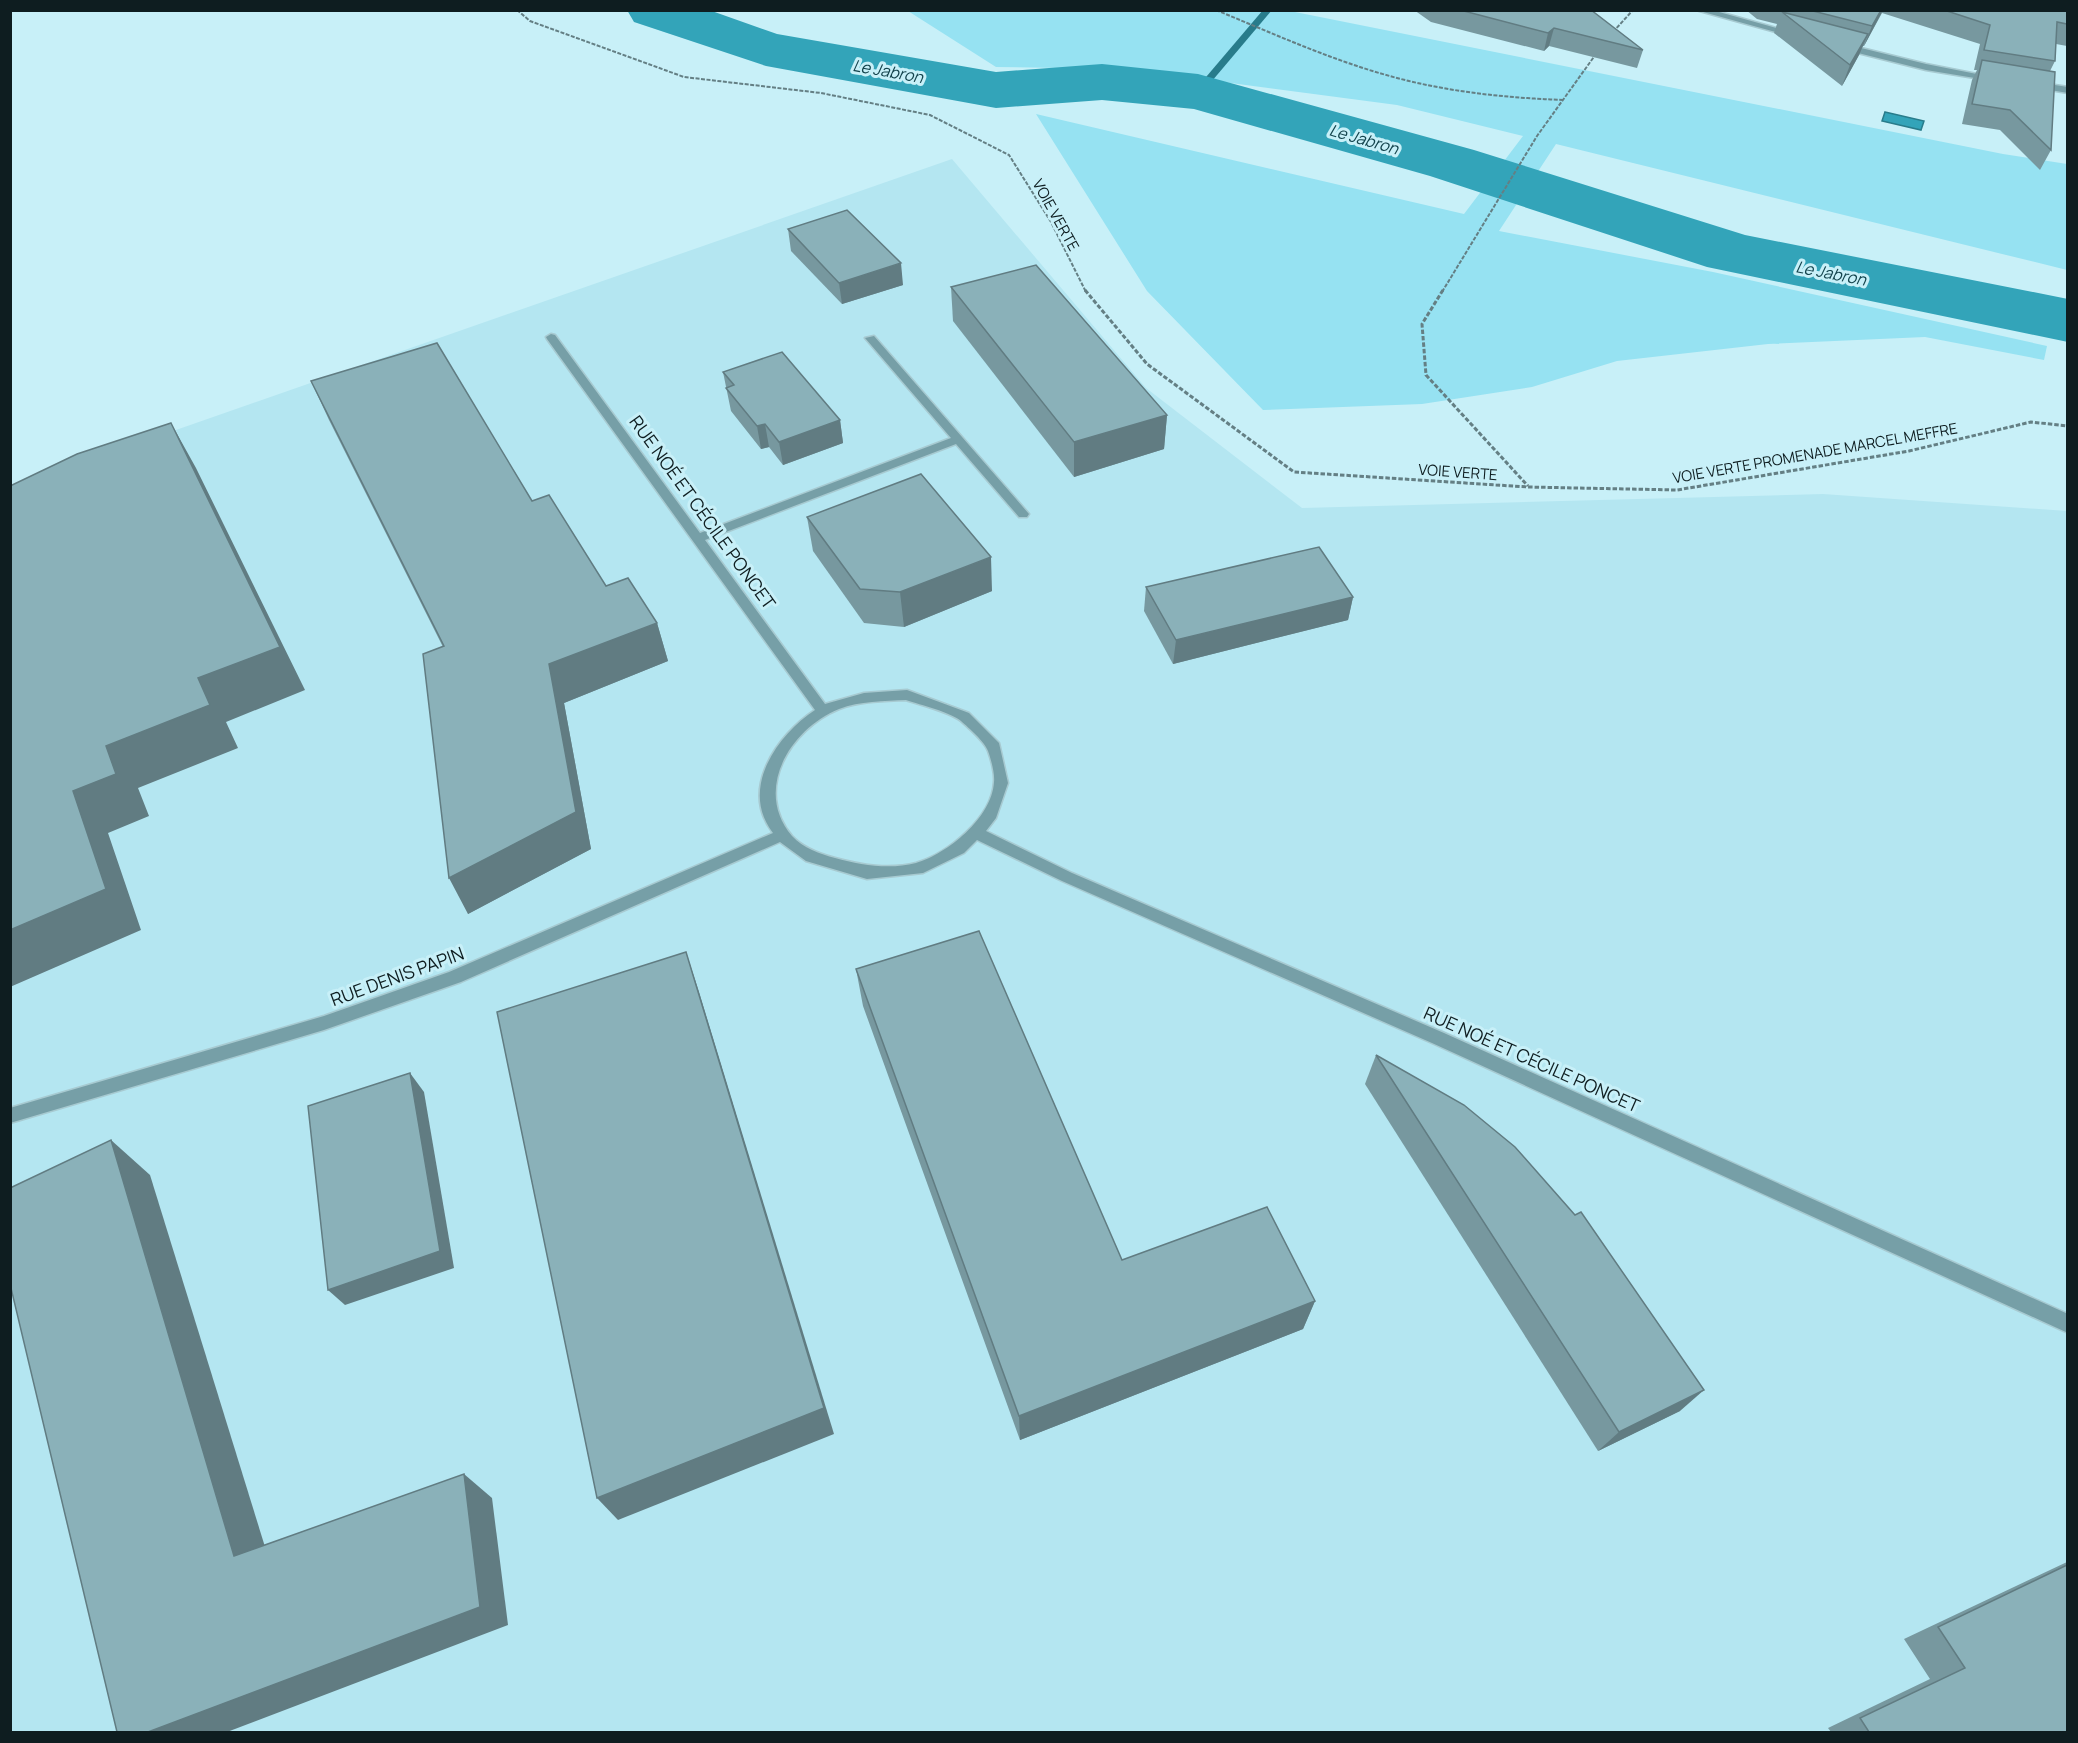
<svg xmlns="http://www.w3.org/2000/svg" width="2078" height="1743" font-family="Manrope,sans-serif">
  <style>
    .built { fill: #b4e6f1 }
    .green { fill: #96e2f2 }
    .water { fill: #33a4b9; stroke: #287c8b; stroke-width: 1.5 }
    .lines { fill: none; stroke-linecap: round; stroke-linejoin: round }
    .stream { fill: #287c8b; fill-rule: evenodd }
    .river { fill: #33a4b9; fill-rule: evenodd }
    .minor-casing { stroke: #a7cad1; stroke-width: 3 }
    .path-far1 { stroke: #647f84; stroke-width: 2; stroke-dasharray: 4 1.5; stroke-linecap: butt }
    .path { stroke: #647f84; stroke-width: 3; stroke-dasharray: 4.5 2; stroke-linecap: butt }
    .minor { fill: #769fa7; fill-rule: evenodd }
    .wall { fill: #77989f }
    .shaded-wall { fill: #617c82 }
    .building { fill: #8ab1b9; stroke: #617c82; stroke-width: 1.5 }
    .labels { text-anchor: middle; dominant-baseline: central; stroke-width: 6; stroke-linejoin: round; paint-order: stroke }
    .far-street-label { font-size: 15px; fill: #0e1d20; stroke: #c8f0f8 }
    .far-water-label { font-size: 16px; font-style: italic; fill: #14444d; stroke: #c8f0f8 }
    .street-label { font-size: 18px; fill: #0e1d20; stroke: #c8f0f8 }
  </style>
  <rect width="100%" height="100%" fill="#c8f0f8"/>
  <!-- built -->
  <path class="built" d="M952,159L1146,388L1302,508L1823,494L2067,511V1732H11L10,488Z"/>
  <!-- green -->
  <path class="green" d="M908,11H1290L2003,154L2067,164V270L1556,144L1499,231L1713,272L2047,346L2044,360L1925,337L1768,344L1617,361L1532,387L1422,404L1263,410L1147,291L1036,114L1464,214L1523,136L1397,105L1125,69L996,67Z"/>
  <!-- water -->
  <path class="water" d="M1885,112L1924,121L1921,130L1882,121Z"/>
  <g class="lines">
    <!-- stream -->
    <path class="stream" d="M1263,10H1272L1201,94H1195V90Z"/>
    <!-- river -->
    <path class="river" d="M627,10H709L777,34L996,72L1102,64L1198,74L1474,150L1745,235L2068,299V342L1707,267L1430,176L1194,109L1102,100L996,108L766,66L634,22Z"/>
    <defs>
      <g id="minor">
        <path d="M1696,10H1712L1798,34L1794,37Z"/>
        <path d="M1841,43L1926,64L1997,78L1993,81L1926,70L1838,48L1837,46Z"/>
        <path d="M2035,82L2068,87V93L2032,87L2031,85Z"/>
        <path d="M551,334L555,335L700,533L951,438L865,338L874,336L1029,514L1027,517H1019L956,444L705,540L825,704L864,693L907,690L969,713L999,743L1008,783L996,818L986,831L1072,873L1444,1033L2068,1314V1333L1432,1043L1062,881L977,840L964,853L923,873L867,879L806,861L780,842L461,982L324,1030L10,1123V1108L324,1016L449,972L773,833C739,789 777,735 815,710L547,339L546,337ZM906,700C921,705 950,712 961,721C969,728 985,742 988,751C991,759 995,774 994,782C992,818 947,854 916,863C889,870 861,865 835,858C820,854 803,848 792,836C753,790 790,729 839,709C860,701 884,701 906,700Z"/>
      </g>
    </defs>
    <!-- minor casing -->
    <use href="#minor" class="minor-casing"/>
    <!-- path-far1 -->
    <g class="path-far1">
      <path d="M517,10L530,21L684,77L821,93L930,115L1009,155L1051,222L1086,292"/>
      <path d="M1216,10C1279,36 1342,65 1409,81C1459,93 1511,98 1563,100"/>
      <path d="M1613,32L1633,10"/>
      <path d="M1442,292L1537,136L1596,54"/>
    </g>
    <!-- path -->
    <g class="path">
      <path d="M1085,290L1147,364L1294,472L1528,487L1677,490L1909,451L2031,422L2068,426"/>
      <path d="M1443,290L1422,324L1426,375L1528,486"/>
    </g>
    <!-- minor -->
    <use href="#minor" class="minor"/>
  </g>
  <!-- wall -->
  <g class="wall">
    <path d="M1414,10H1591L1643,50L1637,68L1549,46L1544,51L1431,22Z"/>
    <path d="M1746,10H2067V46L2056,44L2055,61L2050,71L2051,150L2040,170L2000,130L1962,124L1972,80L1977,70H1974L1980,44L1882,13L1864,46H1863L1859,55L1842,86L1774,33L1777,24L1757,19Z"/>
    <path d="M788,229L903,285L842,304L791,251Z"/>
    <path d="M951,287L1167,415L1164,449L1074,477L953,321Z"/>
    <path d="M723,372L840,420L843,443L783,465L769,447L761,449L731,411Z"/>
    <path d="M311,381L532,501L606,586L657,623L668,661L564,703L591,849L468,914L443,647L329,420Z"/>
    <path d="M807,517L992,591L904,627L864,623L813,551Z"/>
    <path d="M1146,587L1353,597L1348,620L1173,664L1144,611Z"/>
    <path d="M856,969L1122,1260L1315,1301L1303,1329L1020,1440L863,1006Z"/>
    <path d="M1376,1055L1680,1411L1598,1451L1365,1084Z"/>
    <path d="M2067,1562V1732H1831L1828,1728L1930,1679L1904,1639Z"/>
  </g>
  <!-- shaded-wall -->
  <g class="shaded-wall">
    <path d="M1881,10H1883L1864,46L1872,26Z"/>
    <path d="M1554,28L1549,46L1544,51L1548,33Z"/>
    <path d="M1868,34L1859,55L1842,86L1850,65Z"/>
    <path d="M901,263L903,285L842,304L839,283Z"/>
    <path d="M1167,415L1164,449L1074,477V442Z"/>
    <path d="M840,420L843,443L783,465L779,442Z"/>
    <path d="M171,423L196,468L305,690L226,722L238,748L138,788L149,816L108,833L141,930L10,987V930L73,791L106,746L198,678Z"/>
    <path d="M765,424L769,447L761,449L757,426Z"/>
    <path d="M991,557L992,591L904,627L900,592Z"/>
    <path d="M1353,597L1348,620L1173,664L1176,640Z"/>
    <path d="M657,623L668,661L564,703L591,849L468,914L449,878L549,664Z"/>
    <path d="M686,952L699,992L834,1434L618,1520L597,1498Z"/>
    <path d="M410,1073L424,1092L454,1268L345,1305L328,1290Z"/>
    <path d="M111,1140L150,1175L274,1576L234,1556Z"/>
    <path d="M1315,1301L1303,1329L1020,1440L1019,1416Z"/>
    <path d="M1704,1390L1680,1411L1598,1451L1619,1432Z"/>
    <path d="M464,1474L492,1498L508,1625L227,1732H148Z"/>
  </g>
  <!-- building -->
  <g class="building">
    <path d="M1460,10H1591L1643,50L1554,28L1548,33Z"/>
    <path d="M1809,10H1881L1872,26Z"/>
    <path d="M1944,10H2067V24L2057,22L2055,61L1984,50L1990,25Z"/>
    <path d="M1782,12L1868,34L1850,65Z"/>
    <path d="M1982,60L2055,72L2051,150L2010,110L1972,104Z"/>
    <path d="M847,210L901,263L839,283L788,229Z"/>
    <path d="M1036,265L1167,415L1074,442L951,287Z"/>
    <path d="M437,343L532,501L549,495L606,586L628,578L657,623L549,664L576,812L449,878L423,654L444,646L311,381Z"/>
    <path d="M782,352L840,420L779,442L765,424L757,426L726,388L734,385L723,372Z"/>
    <path d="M171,423L280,647L198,678L210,705L106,746L116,774L73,791L106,889L10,930V486L77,454Z"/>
    <path d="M921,474L991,557L900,592L860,589L807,517Z"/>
    <path d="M1319,547L1353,597L1176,640L1146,587Z"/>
    <path d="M979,931L1122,1260L1267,1207L1315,1301L1019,1416L856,969Z"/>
    <path d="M686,952L824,1408L597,1498L497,1012Z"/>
    <path d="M1376,1055L1464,1105L1515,1147L1575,1215L1581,1212L1704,1390L1619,1432Z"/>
    <path d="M410,1073L440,1251L328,1290L308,1106Z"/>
    <path d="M111,1140L234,1556L464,1474L480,1607L148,1732H117L10,1284V1188Z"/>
    <path d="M2067,1565V1732H1869L1860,1718L1965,1668L1938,1627Z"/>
  </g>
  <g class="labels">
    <!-- far-street labels -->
    <g class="far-street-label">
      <text transform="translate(1056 215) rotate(61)">VOIE VERTE</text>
      <text transform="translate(1815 453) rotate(-10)">VOIE VERTE PROMENADE MARCEL MEFFRE</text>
      <text transform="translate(1458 472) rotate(4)">VOIE VERTE</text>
    </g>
    <!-- far-water labels -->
    <g class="far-water-label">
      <text transform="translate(888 71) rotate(10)">Le Jabron</text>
      <text transform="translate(1364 139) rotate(16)">Le Jabron</text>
      <text transform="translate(1831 273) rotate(11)">Le Jabron</text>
    </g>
    <!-- street labels -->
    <g class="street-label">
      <text transform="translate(703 512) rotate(54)">RUE NOÉ ET CÉCILE PONCET</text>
      <text transform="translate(397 976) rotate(-20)">RUE DENIS PAPIN</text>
      <text transform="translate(1532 1059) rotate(24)">RUE NOÉ ET CÉCILE PONCET</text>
    </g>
  </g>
  <!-- border -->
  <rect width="2078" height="1743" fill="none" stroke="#0e1d20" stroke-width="24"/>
</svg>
